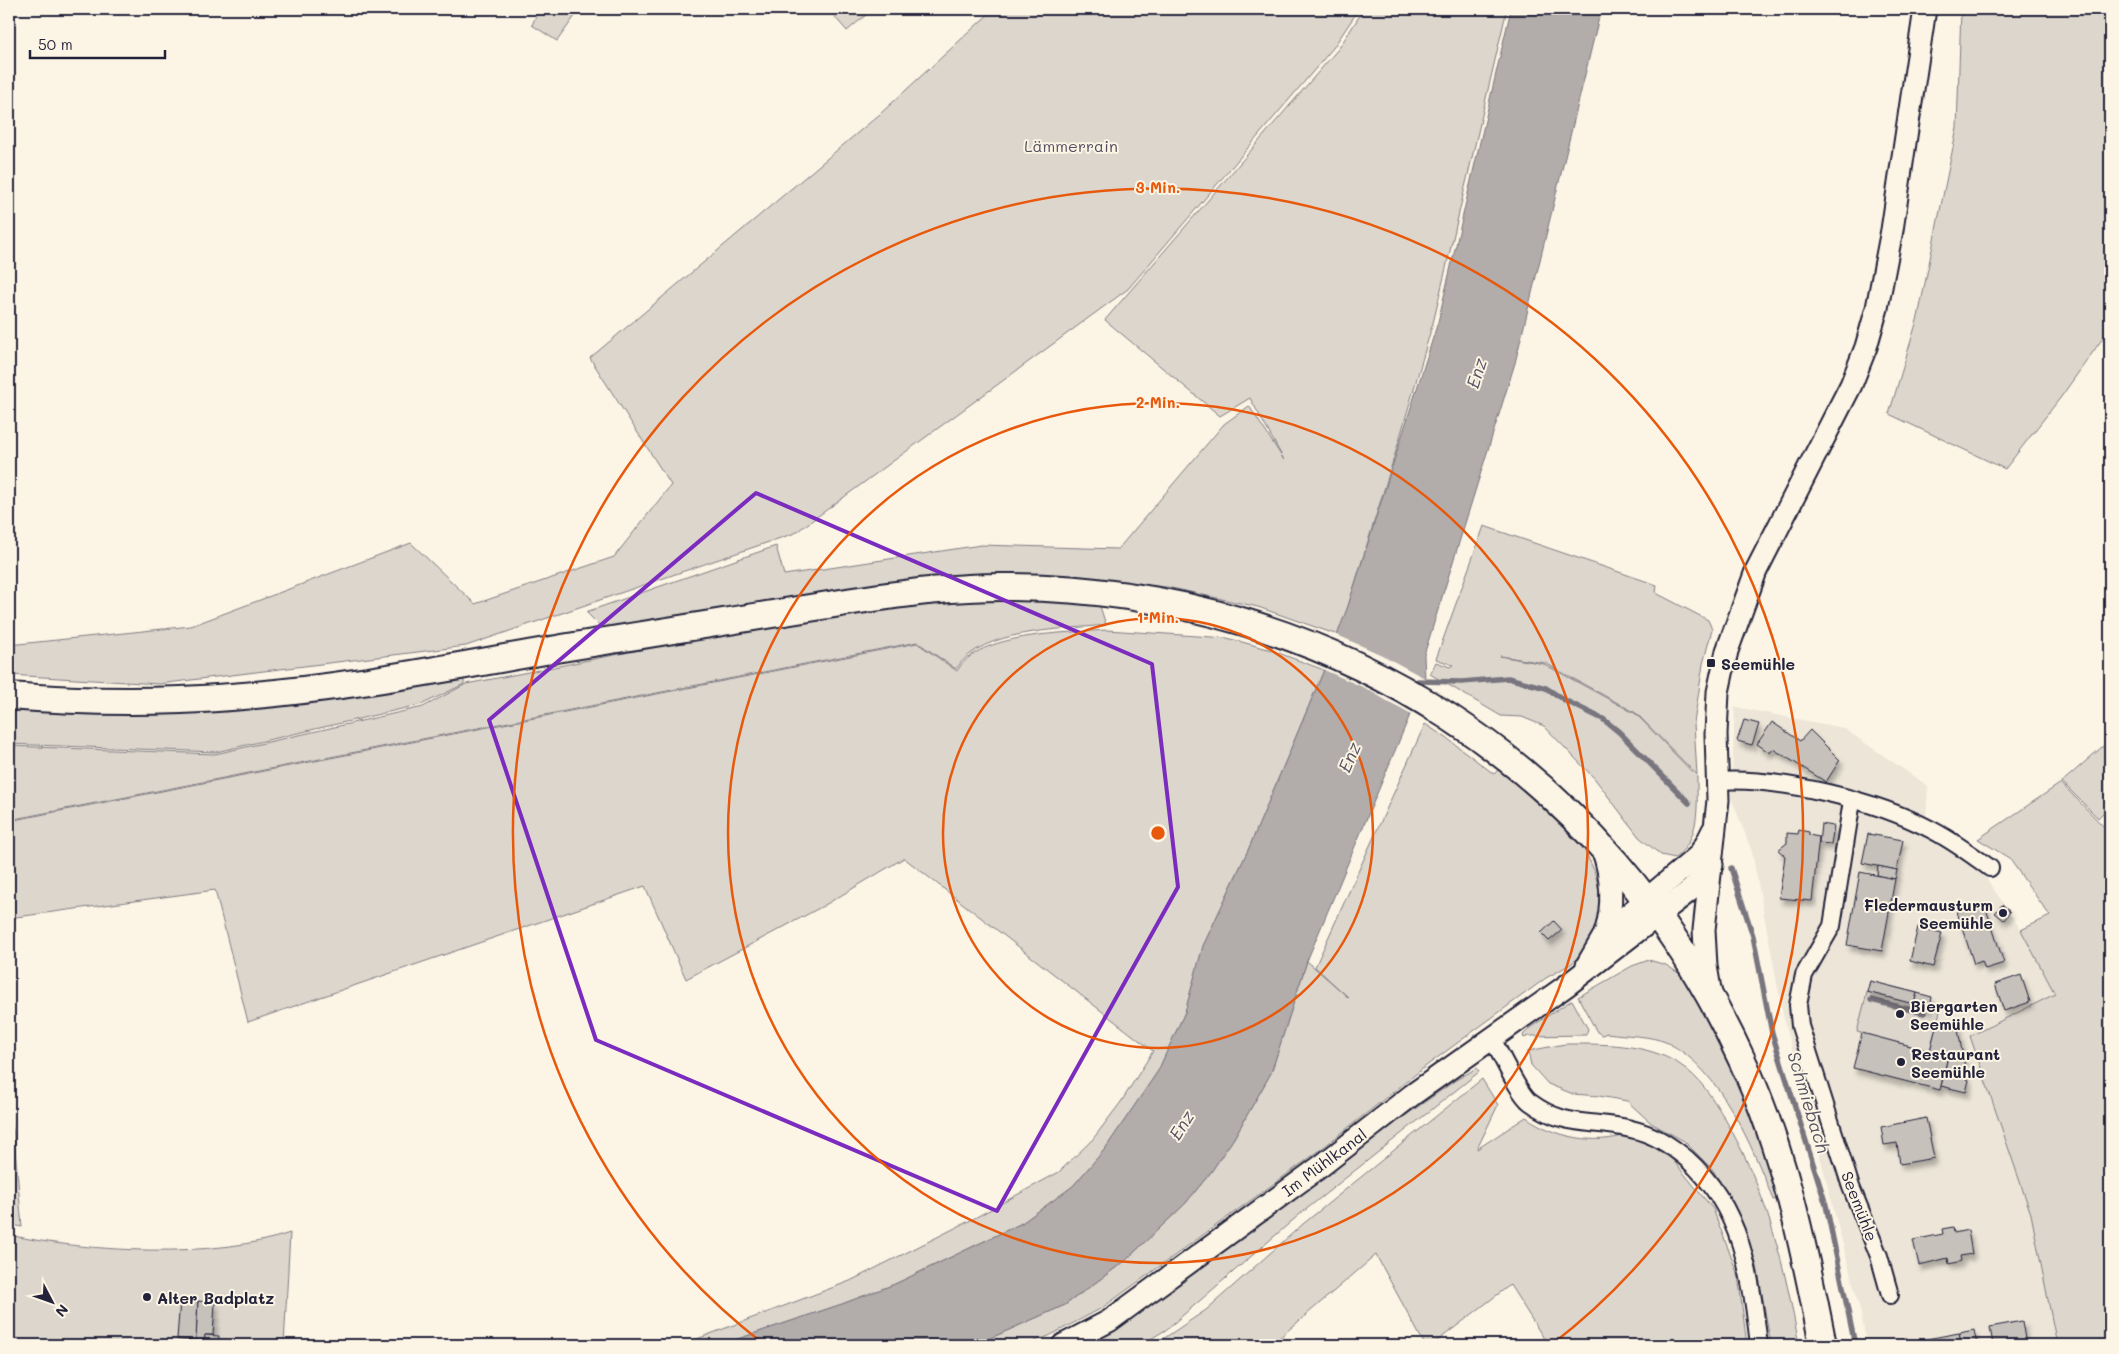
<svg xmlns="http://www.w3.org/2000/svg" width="2119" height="1354" font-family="Mali,sans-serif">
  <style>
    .built { fill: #ece5d8 }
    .green { fill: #dcd6cc; stroke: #7f7c84 }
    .water { fill: #b2adab; stroke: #78757e }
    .pier { fill: #fcf5e5 }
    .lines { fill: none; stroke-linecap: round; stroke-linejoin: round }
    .stream { stroke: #78757e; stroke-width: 5.5 }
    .building { fill: #c6c1bb; stroke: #22223b; filter: url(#shadow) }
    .minor-casing { stroke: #22223b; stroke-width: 20 }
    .tertiary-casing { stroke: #22223b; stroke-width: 25 }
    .primary-casing { stroke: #22223b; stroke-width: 30 }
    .minor { stroke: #fcf5e5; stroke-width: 16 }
    .tertiary { stroke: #fcf5e5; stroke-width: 21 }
    .primary { stroke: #fcf5e5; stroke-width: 26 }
    .marked { fill: none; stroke: #7b2cbf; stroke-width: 4; stroke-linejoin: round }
    .ring { fill: none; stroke: #e8590c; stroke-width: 2.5 }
    .poi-dot { fill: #22223b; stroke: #fcf5e5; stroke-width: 2 }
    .labels { text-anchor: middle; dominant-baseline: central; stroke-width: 4; stroke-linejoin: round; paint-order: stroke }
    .park-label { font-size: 16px; fill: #504f5f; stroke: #fcf5e5 }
    .poi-label { font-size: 16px; font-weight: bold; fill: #22223b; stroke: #fcf5e5; text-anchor: start }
    .street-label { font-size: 16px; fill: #22223b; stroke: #fcf5e5 }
    .water-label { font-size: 18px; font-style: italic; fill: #545362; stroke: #fcf5e5 }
    .centre { fill: #e8590c; stroke: #fcf5e5; stroke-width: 2.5 }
    .ring-label { font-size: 15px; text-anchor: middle; font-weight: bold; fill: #e8590c; stroke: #fcf5e5; stroke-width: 4; stroke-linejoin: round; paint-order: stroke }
  </style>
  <defs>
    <filter id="shadow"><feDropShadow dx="3" dy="5.5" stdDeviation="2.5" flood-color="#0004"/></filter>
  </defs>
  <rect width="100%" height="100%" fill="#fcf5e5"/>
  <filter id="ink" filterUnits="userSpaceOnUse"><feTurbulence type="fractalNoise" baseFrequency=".02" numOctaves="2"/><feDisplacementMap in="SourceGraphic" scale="10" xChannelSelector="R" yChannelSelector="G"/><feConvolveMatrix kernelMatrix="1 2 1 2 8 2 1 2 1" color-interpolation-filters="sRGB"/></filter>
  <g filter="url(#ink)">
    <!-- built -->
    <path class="built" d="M1735,707L1843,728L1928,786L1925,835L1957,852L1982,872L2021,930L2056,994L1970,1036L2031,1214L2057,1345H1867L1861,1314L1783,1014L1752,852L1731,797Z"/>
    <!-- green -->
    <g class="green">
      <path d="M539,9H580L557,41L532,25Z"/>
      <path d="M828,9H873L847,31Z"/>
      <path d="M994,9H1359L1333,48L1128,289L795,533L466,646L159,684L9,675V645L191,626L411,543L475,604L614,557L671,485L590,358L880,114Z"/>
      <path d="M1364,9H1507L1434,319L1396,451L1348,606L1338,635L1258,607L1167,587L1002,574L605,631L586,612L776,546L784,575L981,545L1118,549L1224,424L1249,406L1284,460L1250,398L1220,416L1105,320L1339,48Z"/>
      <path d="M1961,9H2110V328L2061,397L2005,469L1889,414L1918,317L1957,128Z"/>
      <path d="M1484,526L1657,585L1656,593L1708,620L1712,629L1703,664L1694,723L1697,775L1636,713L1545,663L1500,656L1544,664L1636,714L1697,777C1697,806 1701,838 1675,858L1661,855L1639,837L1595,779L1544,726L1522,717L1501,716L1430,674L1436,662L1450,667L1453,665L1436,659Z"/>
      <path d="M995,598L1099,603L1106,625C1062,630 982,628 956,669L917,642L9,820V746L215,754L423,707L466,684C641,651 817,610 995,598Z"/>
      <path d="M1107,630L1227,638L1268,649L1324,670L1249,848L1203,946L1185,1012L1158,1071L1105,1149L1073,1186L1022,1223L895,1284L842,1304L720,1345H681L850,1281L971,1220L1059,1172L1093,1139L1121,1102L1153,1051L904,858L825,905L686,979L645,886L248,1022L215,890L9,918V821L917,643L957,671C977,632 1068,633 1107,630Z"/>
      <path d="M464,678V684L423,704L216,752L9,744V709L199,712L274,707Z"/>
      <path d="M1425,724L1448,739L1494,774L1500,768L1529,793L1583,847L1594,870L1600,893L1599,912L1591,939L1576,959L1571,964L1546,978L1426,1066L1315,1154L1102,1308L1049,1336L1025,1345H975L1065,1305L1125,1261L1185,1204L1211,1172L1234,1138L1271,1073L1307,961L1349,998L1315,967Z"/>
      <path d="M2110,740V806L2098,818L2062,782Z"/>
      <path d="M2061,783L2110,833V1345H2057L2031,1214L1970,1036L2055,994L2021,930L2050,916L2009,858L1978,839Z"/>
      <path d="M1649,960L1666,965L1680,974L1703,1012L1739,1087L1780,1199L1773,1200C1753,1147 1720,1069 1668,1043C1650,1035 1626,1036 1607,1033L1602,1035L1597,1032L1578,997L1632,966Z"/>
      <path d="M1870,981L1917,993L1914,1004L1940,1011L1930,1051L1857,1032Z"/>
      <path d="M1572,1000L1588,1029L1586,1035L1529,1036L1524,1038L1523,1035L1531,1027Z"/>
      <path d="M1565,1044C1604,1044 1646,1043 1679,1064C1700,1077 1713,1099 1725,1119C1766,1189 1785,1266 1799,1345H1771L1757,1266L1739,1215L1713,1170L1684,1141L1651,1123L1627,1101L1599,1096L1573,1094L1548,1084L1531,1065L1528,1051Z"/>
      <path d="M1477,1068L1479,1072L1299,1215L1167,1329L1141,1345H1079L1456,1080Z"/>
      <path d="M1482,1079L1498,1105L1477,1149L1526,1117C1554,1137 1596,1146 1628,1134L1659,1147L1672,1159L1713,1209L1738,1275L1747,1345H1548L1510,1285L1432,1345H1425L1376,1255L1271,1345H1154L1206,1310L1303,1224Z"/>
      <path d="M9,1099L14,1137L22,1227L9,1224Z"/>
      <path d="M290,1233L284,1345H9V1235C87,1252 214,1259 290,1233Z"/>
    </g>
    <!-- water -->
    <path class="water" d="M1511,9H1601L1515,363L1424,655L1425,679L1307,961L1271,1073L1234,1138L1211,1172L1185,1204L1125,1261L1065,1305L975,1345H720L842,1304L895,1284L1022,1223L1073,1186L1105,1149L1158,1071L1185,1012L1203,946L1249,848L1324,670L1348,606L1438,322Z"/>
    <!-- pier -->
    <path class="pier" d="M1335,634L1382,655L1428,680L1413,716L1365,688L1322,669Z"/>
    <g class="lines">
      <!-- stream -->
      <g class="stream">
        <path d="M1418,681L1462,682L1508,678L1546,688L1566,701L1603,719L1619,732L1689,803"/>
        <path d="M1731,868L1753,936L1772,1033L1826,1205L1855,1345"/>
        <path d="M1871,1000L1924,1013"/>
      </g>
    </g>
    <!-- building -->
    <g class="building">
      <path d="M1744,720L1759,724L1752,745L1737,741Z"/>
      <path d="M1772,722L1800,741L1810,730L1840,760L1826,782L1773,749L1770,753L1757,744Z"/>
      <path d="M1821,824L1834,826L1831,844L1819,843Z"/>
      <path d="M1799,830L1809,832V835L1819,837L1812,901L1779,898L1785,856L1778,850L1787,843V833L1798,834Z"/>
      <path d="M1868,834L1903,840L1897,870L1862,863Z"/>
      <path d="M1878,866L1897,870L1895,879L1877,875Z"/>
      <path d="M1860,872L1895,879L1882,951L1847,945Z"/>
      <path d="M1984,903L2004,963L1985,969L1982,961L1974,964L1957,912Z"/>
      <path d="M2002,905L2010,912L2004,920L1995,913Z"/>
      <path d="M1554,921L1562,930L1549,941L1541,933Z"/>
      <path d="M1918,927L1942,933L1933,967L1910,961Z"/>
      <path d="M2021,975L2030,1002L2004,1011L1995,984Z"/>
      <path d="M1870,981L1917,993L1914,1004L1867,992Z"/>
      <path d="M1917,993L1932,997L1930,1008L1914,1004Z"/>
      <path d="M1938,1019L1957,1024L1967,1079L1969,1080L1966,1092L1941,1086L1948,1056L1930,1051Z"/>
      <path d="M1862,1033L1948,1056L1940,1090L1853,1068Z"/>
      <path d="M1926,1118L1934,1158L1900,1164L1897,1143L1884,1145L1881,1127Z"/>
      <path d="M1953,1227L1954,1233L1968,1230L1972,1254L1960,1256L1961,1261L1949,1264L1948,1258L1919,1265L1913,1240L1943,1234L1942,1229Z"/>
      <path d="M180,1300L198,1301L196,1340L177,1339Z"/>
      <path d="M198,1301L215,1303L213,1335H205V1340H196Z"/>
      <path d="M2022,1321L2026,1345H1993L1990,1327Z"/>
      <path d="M1974,1330L1977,1345H1961L1959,1333Z"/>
      <path d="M1959,1333L1961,1345H1894Z"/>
      <path d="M205,1335L219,1336L218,1345H204Z"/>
    </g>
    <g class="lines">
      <defs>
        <g id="minor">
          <path d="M1716,781C1781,777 1875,800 1932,830C1953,841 1971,854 1990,868"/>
          <path d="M1852,801L1832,926L1804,975L1798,1005L1800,1026L1851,1187L1879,1256L1890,1295"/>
          <path d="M1491,1037C1500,1052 1518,1093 1530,1102C1566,1129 1592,1119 1631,1129C1653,1134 1669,1144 1687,1159C1742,1208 1751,1276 1759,1345"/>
        </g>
        <g id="tertiary">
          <path d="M1602,848C1612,876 1614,905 1605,934"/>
          <path d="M1587,965L1605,934L1698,856L1706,844L1713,830"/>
          <path d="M1711,995L1706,966L1704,930L1718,800L1716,734L1718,692L1727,651L1756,571L1851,385L1866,347L1877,308L1892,230L1925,9"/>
          <path d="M1063,1345L1109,1321L1321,1166L1412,1095L1566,986L1692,889L1707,873L1712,865"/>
        </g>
        <path id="primary" d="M9,696C83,702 157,703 231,697C342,689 452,667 562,648C659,632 756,617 853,601C906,593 959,586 1012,587C1331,590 1609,769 1742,1060C1784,1150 1804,1248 1823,1345"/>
      </defs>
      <!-- minor casing -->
      <use href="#minor" class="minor-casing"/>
      <!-- tertiary casing -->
      <use href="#tertiary" class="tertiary-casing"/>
      <!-- primary casing -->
      <use href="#primary" class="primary-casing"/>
      <!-- minor -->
      <use href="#minor" class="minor"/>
      <!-- tertiary -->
      <use href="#tertiary" class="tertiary"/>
      <!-- primary -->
      <use href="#primary" class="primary"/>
    </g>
  </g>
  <!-- marked area -->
  <path class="marked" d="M756,493L1152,664L1178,887L997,1211L596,1040L489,720Z"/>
  <!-- distance rings -->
  <g class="ring">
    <circle cx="1158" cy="833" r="215"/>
    <circle cx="1158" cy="833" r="430"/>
    <path d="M765 1345A645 645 0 1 1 1551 1345"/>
  </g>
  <!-- markers -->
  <g class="poi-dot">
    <rect x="1706" y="658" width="10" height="10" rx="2.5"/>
    <circle cx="2003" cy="913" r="5"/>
    <circle cx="1900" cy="1014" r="5"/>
    <circle cx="1901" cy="1062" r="5"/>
    <circle cx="147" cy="1297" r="5"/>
  </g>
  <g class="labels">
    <!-- park labels -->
    <g class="park-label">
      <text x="1071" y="145">Lämmerrain</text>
    </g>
    <!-- poi labels -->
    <g class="poi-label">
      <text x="1721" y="663">Seemühle</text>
      <text x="1993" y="904" text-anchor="end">Fledermausturm<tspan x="1993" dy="18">Seemühle</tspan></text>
      <text x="1910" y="1005">Biergarten<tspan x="1910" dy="18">Seemühle</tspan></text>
      <text x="1911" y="1053">Restaurant<tspan x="1911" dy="18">Seemühle</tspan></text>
      <text x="157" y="1297">Alter Badplatz</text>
    </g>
    <!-- street labels -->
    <g class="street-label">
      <text transform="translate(1324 1162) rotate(-37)">Im Mühlkanal</text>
      <text transform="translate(1860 1206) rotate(69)">Seemühle</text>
    </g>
    <!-- water labels -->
    <g class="water-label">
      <text transform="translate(1476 373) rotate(-73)">Enz</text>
      <text transform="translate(1349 757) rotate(-67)">Enz</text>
      <text transform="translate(1809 1102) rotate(73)">Schmiebach</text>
      <text transform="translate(1181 1125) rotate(-58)">Enz</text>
    </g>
  </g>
  <circle cx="1158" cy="833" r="8" class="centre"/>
  <g class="ring-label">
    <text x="1158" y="193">3 Min.</text>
    <text x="1158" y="408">2 Min.</text>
    <text x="1158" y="623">1 Min.</text>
  </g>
  <!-- margin -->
  <rect width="2119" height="1354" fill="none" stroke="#fcf5e5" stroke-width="30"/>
  <rect x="15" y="15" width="2089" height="1324" fill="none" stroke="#22223b" stroke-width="2" filter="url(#ink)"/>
  <!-- north arrow -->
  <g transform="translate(52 1302) rotate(131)" stroke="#fcf5e5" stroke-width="4" paint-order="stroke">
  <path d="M0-4L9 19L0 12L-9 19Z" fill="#22223b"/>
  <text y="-8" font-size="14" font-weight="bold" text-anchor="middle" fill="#22223b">N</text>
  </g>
  <!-- scale -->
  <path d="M30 50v8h135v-8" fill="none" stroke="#22223b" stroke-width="2.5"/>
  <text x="38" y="50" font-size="15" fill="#22223b" stroke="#fcf5e5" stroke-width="4" paint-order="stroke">50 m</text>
</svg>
